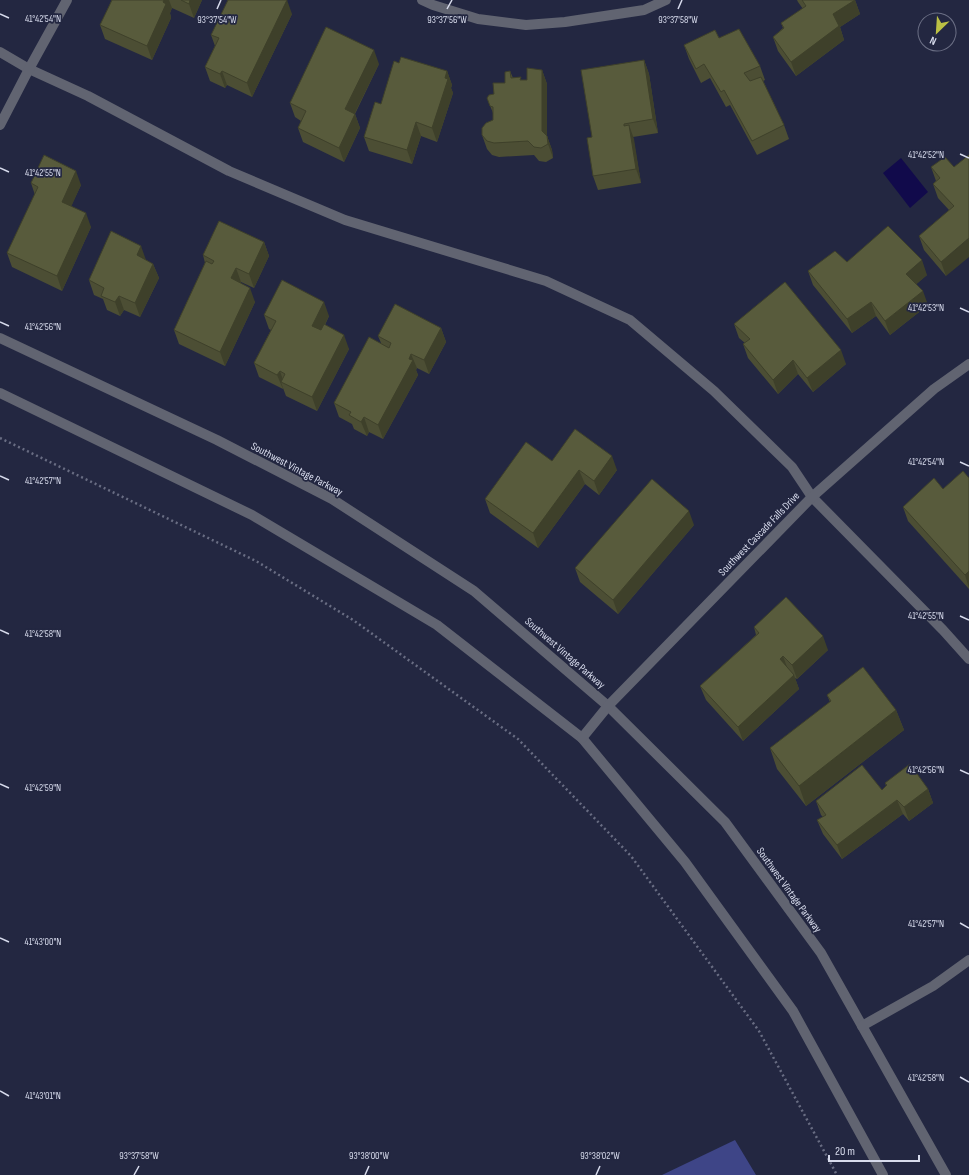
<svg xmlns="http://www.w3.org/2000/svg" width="969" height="1175" font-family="'Sofia Sans Condensed',sans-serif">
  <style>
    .green { fill: #3e4587 }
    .water { fill: #110a4b }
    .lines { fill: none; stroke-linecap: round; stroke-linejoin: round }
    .path { stroke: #696d83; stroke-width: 2.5; stroke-dasharray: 2 3; stroke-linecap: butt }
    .minor { stroke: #616471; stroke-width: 10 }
    .wall { fill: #4c4e34 }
    .shaded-wall { fill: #3e402a }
    .building { fill: #585b3c; stroke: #3e402a }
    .ticks { fill: none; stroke: #d7dbec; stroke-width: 1.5 }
    .labels { text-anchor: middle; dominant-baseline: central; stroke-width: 3.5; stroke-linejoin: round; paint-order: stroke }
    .street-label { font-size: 11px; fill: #d7dbec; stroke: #232741 }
    .ticks-label { font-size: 10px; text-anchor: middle; fill: #d7dbec; stroke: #232741; stroke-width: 3.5; stroke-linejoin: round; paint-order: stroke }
  </style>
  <rect width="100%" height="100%" fill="#232741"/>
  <!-- green -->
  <path class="green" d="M735,1140L756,1175H662Z"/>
  <!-- water -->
  <path class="water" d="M901,158L928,192L910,208L883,173Z"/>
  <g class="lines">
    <!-- path -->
    <path class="path" d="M0,438L256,561L353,620L518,739L631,856L759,1031L837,1175"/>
    <!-- minor -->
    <g class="minor">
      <path d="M422,0L433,5L478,19L526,25L565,22L644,10L666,0"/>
      <path d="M0,52L29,69L88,96L229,171L345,220L546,281L630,320L714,391L792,467L812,497L943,630L969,659"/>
      <path d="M0,125L29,69L67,0"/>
      <path d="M0,338L217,440L332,499L474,591L608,706L725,822L821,953L946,1175"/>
      <path d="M0,393L252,515L437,625L582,738L685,862L793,1011L883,1175"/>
      <path d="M582,738L608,706L812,497L934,389L969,364"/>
      <path d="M862,1026L933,986L969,960"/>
    </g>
  </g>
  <!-- wall -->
  <g class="wall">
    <path d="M112,0H202L194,18L172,8L170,13L171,18L152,60L105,39L100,25Z"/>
    <path d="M797,0H855L860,14L840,27L844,40L796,76L778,51L773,37L783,28L781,23L803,9L798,2Z"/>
    <path d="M292,14L252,97L227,85L225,88L210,81L205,67L215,46L211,35Z"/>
    <path d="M719,38L760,66L765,80L763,81L784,125L789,139L757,155L730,105L726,107L710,78L701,83L689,59L684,45Z"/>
    <path d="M644,60L649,74L658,133L633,137L641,183L598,190L593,176L592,137Z"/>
    <path d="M399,63L447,71L452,85L451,88L453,93L437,142L421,136L412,164L369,151L364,137L381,104Z"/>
    <path d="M379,64L355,114L360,128L344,162L303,142L298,128L301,121L295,117L290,103Z"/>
    <path d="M542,70L547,84V136L552,150L553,158L546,162L539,161L534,155L499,157L492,155L487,149L482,135L493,120V113L487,98L494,94L505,83L510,71L513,78L522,80H527Z"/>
    <path d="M969,155L946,276L924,250L919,236L949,210L938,198L933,184L936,181L931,167H954Z"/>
    <path d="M31,183L81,185L71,206L91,227L62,291L12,267L7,253L35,195Z"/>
    <path d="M264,242L269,256L254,288L241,282L240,283L255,302L225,366L179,344L174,330L205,263L203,255Z"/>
    <path d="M146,260L153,264L159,278L140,317L124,310L120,316L107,310L103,299L94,295L89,280Z"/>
    <path d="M847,262L927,275L916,284L928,305L890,335L876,316L852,333L813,285L808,271Z"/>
    <path d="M264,315L329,316L325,325L349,349L317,411L286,396L283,388V389L259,377L254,363L271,330L269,329Z"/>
    <path d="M734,324L846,364L813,392L798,374L778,394L748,358L743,344L745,343L739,338Z"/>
    <path d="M441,328L446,342L429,374L417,368L416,370L418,375L383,439L369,432L367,436L354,429L352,424L339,417L334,403L381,343L378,336Z"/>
    <path d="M552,461L617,470L599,495L585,484L538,548L490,513L485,499Z"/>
    <path d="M969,478V589L908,521L903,507Z"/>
    <path d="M694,525L618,614L580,582L575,568Z"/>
    <path d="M754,627L828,650L797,679L795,678L799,689L743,741L706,700L700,686L756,635Z"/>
    <path d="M827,695L896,710L904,730L806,806L777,769L770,748L830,702Z"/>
    <path d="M885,783L928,789L933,803L909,821L903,814L842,859L823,834L817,820L823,817L821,815L816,801L882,790L886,786Z"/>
  </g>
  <!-- shaded-wall -->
  <g class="shaded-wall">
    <path d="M164,0H169L172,8L170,13L171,18L152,60L147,46Z"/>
    <path d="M190,0H202L194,18L189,4Z"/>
    <path d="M287,0L292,14L252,97L247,83Z"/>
    <path d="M855,0L860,14L840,27L844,40L796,76L791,62L833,14Z"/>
    <path d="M374,50L379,64L350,123L345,109Z"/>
    <path d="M644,60L649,74L658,133L653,119Z"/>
    <path d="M542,70L547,84V136L552,150L553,158L548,144L547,138V145L542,131Z"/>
    <path d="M222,71L227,85L225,88L220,74Z"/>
    <path d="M447,71L452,85L451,88L453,93L437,142L432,128Z"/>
    <path d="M355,114L360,128L344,162L339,148Z"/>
    <path d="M416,122L421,136L412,164L407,150Z"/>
    <path d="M629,125L634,139L641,183L636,169Z"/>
    <path d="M76,171L81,185L67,216L62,202Z"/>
    <path d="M86,213L91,227L62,291L57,276Z"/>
    <path d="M969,238V257L946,276L941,262Z"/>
    <path d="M264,242L269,256L254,288L249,274Z"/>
    <path d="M141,246L146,260L137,255Z"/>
    <path d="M922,260L927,275L911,289L906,274Z"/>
    <path d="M153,264L159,278L140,317L135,303Z"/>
    <path d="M236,268L241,282L236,292L231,278Z"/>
    <path d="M250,288L255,302L225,366L220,352Z"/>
    <path d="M923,291L928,305L890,335L885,321Z"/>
    <path d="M119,296L124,310L120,316L115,302Z"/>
    <path d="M324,302L329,316L317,340L312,326Z"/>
    <path d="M871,302L876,316L852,333L847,319Z"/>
    <path d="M441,328L446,342L429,374L424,360Z"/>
    <path d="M344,335L349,349L317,411L312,397Z"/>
    <path d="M841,350L846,364L813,392L807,378Z"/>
    <path d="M411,354L417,368L416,370L418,375L383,439L378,425Z"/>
    <path d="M793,360L798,374L778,394L773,380Z"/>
    <path d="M280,371L284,383L281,382L283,388V389L277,375Z"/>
    <path d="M364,417L369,432L367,436L361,422Z"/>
    <path d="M612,456L617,470L599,495L594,481Z"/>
    <path d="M579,470L585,484L538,548L533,533Z"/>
    <path d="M689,511L694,525L618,614L613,600Z"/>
    <path d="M969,571V588L965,575Z"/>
    <path d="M823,636L828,650L797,679L792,665Z"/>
    <path d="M783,656L788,670L780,659Z"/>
    <path d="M794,675L799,689L743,741L738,727Z"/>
    <path d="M896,710L904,730L806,806L799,786Z"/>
    <path d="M928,789L933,803L909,821L904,807Z"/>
    <path d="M897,800L903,814L842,859L837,845Z"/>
  </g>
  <!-- building -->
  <g class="building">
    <path d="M112,0H164L163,2L166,4L147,46L100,25Z"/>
    <path d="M181,0H190L189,4Z"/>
    <path d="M228,0H287L247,83L222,71L220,74L205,67L219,38L211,35Z"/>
    <path d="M802,0H855L833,14L839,26L791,62L773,37L784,28L781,23L806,6Z"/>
    <path d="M326,27L374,50L345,109L355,114L339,148L298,128L306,111L290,103Z"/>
    <path d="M739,29L760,66L744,73L750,81L761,77L784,125L752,141L724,90L721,92L704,64L696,69L684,45L715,30L719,38Z"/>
    <path d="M401,57L447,71L445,78L448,79L432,128L416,122L407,150L364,137L375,102L381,104L394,61L399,63Z"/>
    <path d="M644,60L653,119L624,124V126L629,125L636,169L593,176L587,138L592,137L581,70Z"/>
    <path d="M527,68L542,70V131L547,136L548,144L541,148L534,147L528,141L494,143L487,141L482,135V128L486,123L493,120V107L490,106L487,98L489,95L494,94L493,83H505V72L510,71L511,78L521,77L520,80H527Z"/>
    <path d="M44,155L76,171L62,202L86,213L57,276L7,253L38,187L31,183Z"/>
    <path d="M969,155V238L941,262L919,236L954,206L933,184L940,178L931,167L945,157L954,167Z"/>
    <path d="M219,221L264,242L249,274L236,268L231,278L250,288L220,352L174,330L206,261L212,264L214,261L203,255Z"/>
    <path d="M888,226L922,260L906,274L923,291L885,321L871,302L847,319L808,271L835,251L847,262Z"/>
    <path d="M111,231L141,246L137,255L153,264L135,303L119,296L115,302L101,296L104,288L89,280Z"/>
    <path d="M282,280L324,302L312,326L321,330L324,324L344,335L312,397L281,382L285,374L280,371L277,375L254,363L276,321L264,315Z"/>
    <path d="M785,282L841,350L807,378L793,360L773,380L743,344L750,339L734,324Z"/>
    <path d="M395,304L441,328L424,360L411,354L409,359L413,360L378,425L364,417L361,422L349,415L351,412L334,403L369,337L389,348L391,343L378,336Z"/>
    <path d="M575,429L612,456L594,481L579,470L533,533L485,499L526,442L552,461Z"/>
    <path d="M963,471L969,478V571L965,575L903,507L934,478L943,489Z"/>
    <path d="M652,479L689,511L613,600L575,568Z"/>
    <path d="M786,597L823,636L792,665L783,656L780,659L794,675L738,727L700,686L759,633L754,627Z"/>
    <path d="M863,667L896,710L799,786L770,748L831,701L827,695Z"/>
    <path d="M910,764L928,789L904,807L897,800L837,845L817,820L826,815L816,801L862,765L882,790L887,785L885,783Z"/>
  </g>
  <!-- ticks -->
  <path class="ticks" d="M217,9L221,0M447,9L452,0M678,9L682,0M0,14L9,18M960,154L969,158M0,168L9,172M960,308L969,312M0,322L9,326M960,462L969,466M0,476L9,480M960,616L969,620M0,630L9,634M960,770L969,774M0,784L9,788M960,923L969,928M0,938L9,942M960,1077L969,1082M0,1091L9,1096M134,1175L139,1166M365,1175L369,1166M596,1175L600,1166"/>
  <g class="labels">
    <!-- street labels -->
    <g class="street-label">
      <text transform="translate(297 469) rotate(28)">Southwest Vintage Parkway</text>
      <text transform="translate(759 534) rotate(-46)">Southwest Cascade Falls Drive</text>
      <text transform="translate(565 653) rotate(41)">Southwest Vintage Parkway</text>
      <text transform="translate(789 890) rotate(54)">Southwest Vintage Parkway</text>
    </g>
  </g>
  <g class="ticks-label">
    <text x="43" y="22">41°42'54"N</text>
    <text x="217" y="23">93°37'54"W</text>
    <text x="447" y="23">93°37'56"W</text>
    <text x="678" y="23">93°37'58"W</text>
    <text x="926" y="158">41°42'52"N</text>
    <text x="43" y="176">41°42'55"N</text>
    <text x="926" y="311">41°42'53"N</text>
    <text x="43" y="330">41°42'56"N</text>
    <text x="926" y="465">41°42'54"N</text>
    <text x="43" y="484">41°42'57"N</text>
    <text x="926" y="619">41°42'55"N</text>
    <text x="43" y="637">41°42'58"N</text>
    <text x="926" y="773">41°42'56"N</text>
    <text x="43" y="791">41°42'59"N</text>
    <text x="926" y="927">41°42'57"N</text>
    <text x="43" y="945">41°43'00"N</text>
    <text x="926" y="1081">41°42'58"N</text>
    <text x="43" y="1099">41°43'01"N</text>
    <text x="139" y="1159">93°37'58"W</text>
    <text x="369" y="1159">93°38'00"W</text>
    <text x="600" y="1159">93°38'02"W</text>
  </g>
  <!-- north arrow -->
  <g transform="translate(937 32) rotate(205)"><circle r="19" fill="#232741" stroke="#6b6f85"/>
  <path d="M0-3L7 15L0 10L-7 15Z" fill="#bbc044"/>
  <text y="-6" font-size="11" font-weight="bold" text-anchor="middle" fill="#d7dbec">N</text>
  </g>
  <!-- scale -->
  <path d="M829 1155v6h90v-6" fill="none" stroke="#d7dbec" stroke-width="2"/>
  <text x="835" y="1155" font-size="12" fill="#d7dbec" stroke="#232741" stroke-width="3" paint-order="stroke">20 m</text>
</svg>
